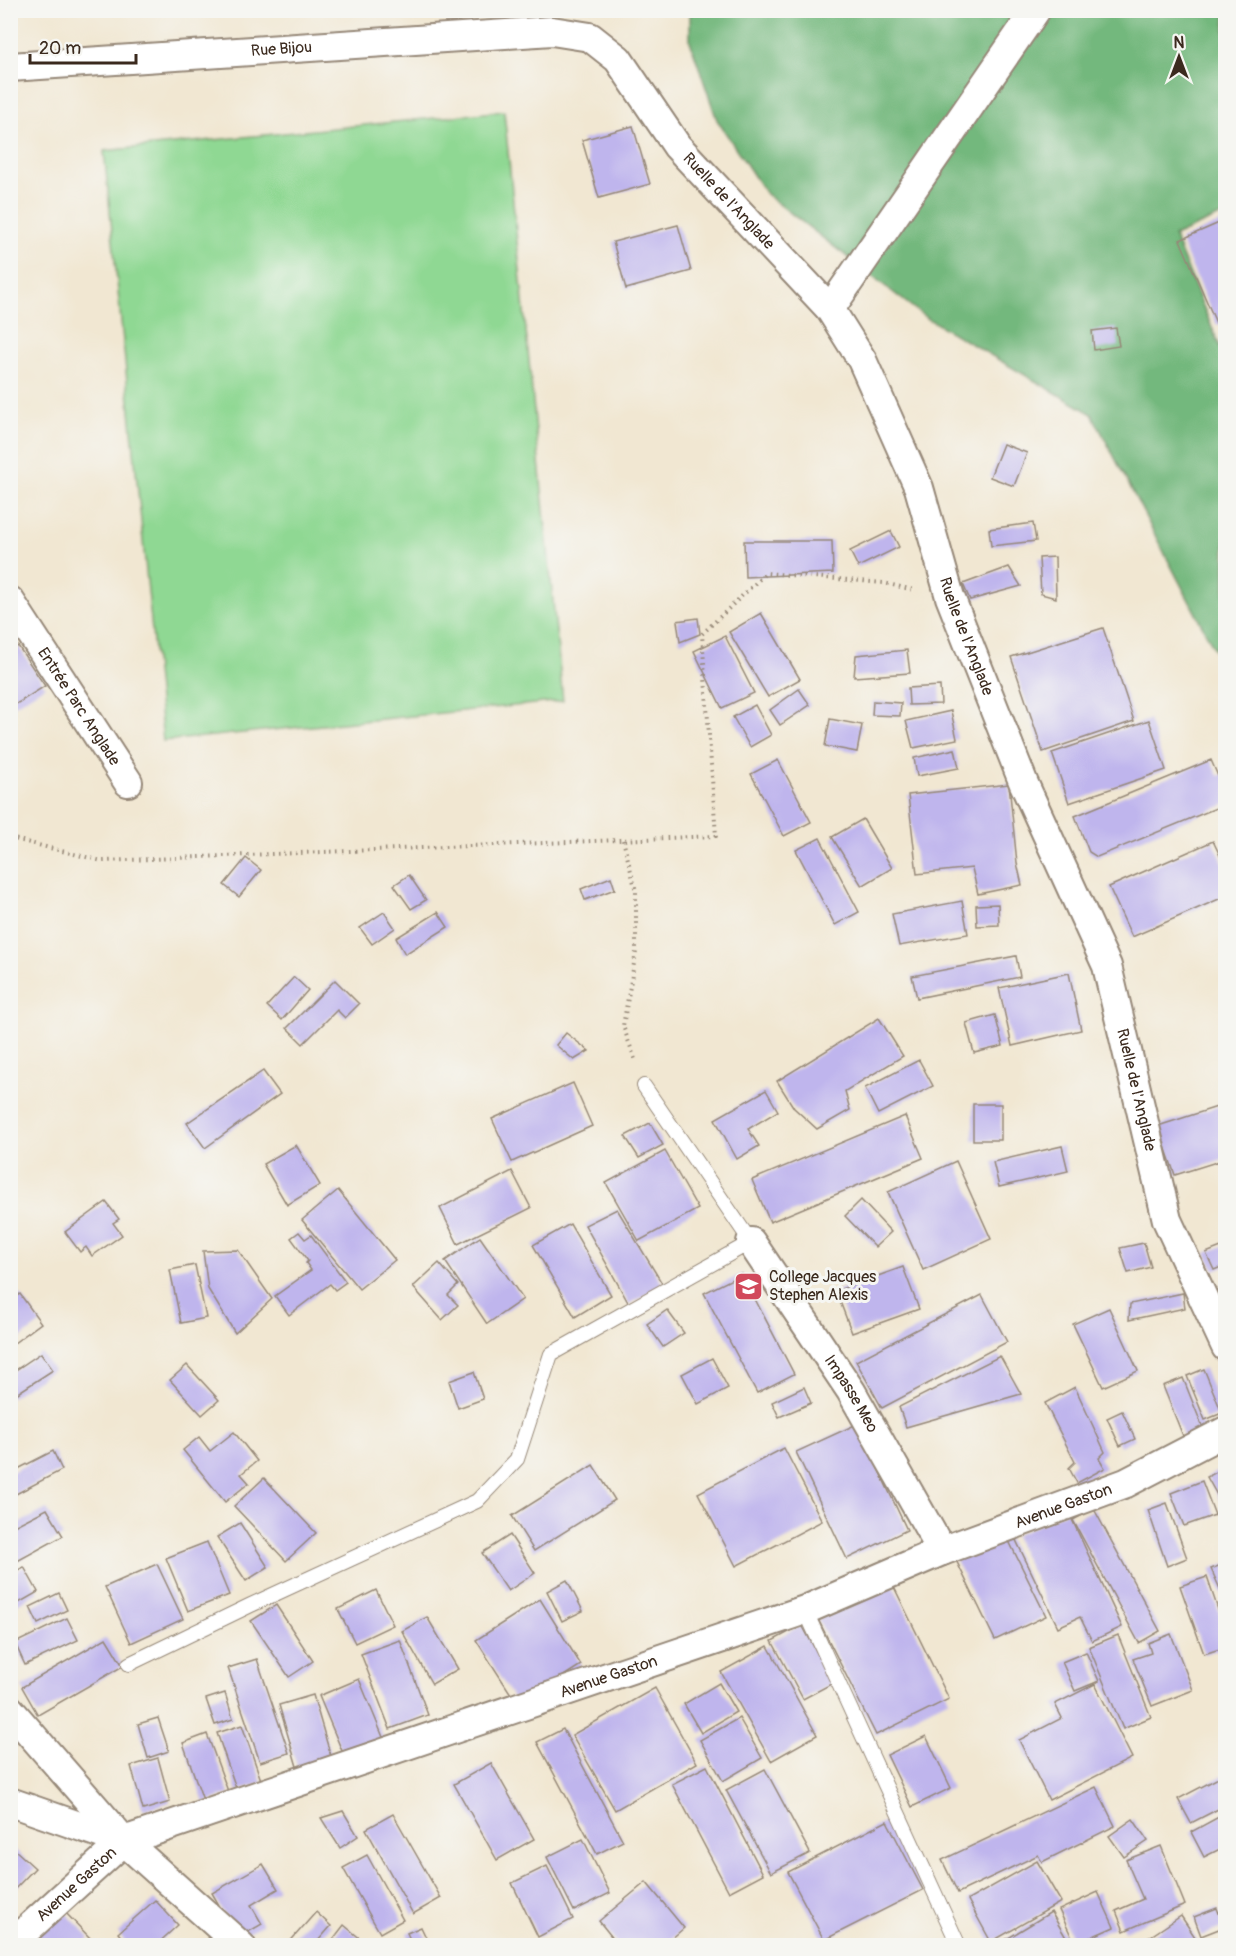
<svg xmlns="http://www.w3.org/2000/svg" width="1236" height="1956" font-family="Pangolin,sans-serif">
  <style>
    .green { fill: #8fd893; stroke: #658158; stroke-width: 1.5 }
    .forest { fill: #73b87d; stroke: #57714e; stroke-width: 1.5 }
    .building { fill: #bfb5ed }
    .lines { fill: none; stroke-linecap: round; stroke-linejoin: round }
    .lane-casing { stroke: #968878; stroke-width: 16 }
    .street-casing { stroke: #968878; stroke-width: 32 }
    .path { stroke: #968878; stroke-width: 4; stroke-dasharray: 1.5 4.5; stroke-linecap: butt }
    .lane { stroke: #fff; stroke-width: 14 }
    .street { stroke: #fff; stroke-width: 28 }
    .labels { text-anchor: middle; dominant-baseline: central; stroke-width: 6; stroke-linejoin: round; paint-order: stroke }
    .street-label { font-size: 16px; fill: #3b2a1e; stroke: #f6f6f2 }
    .poi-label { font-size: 16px; fill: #3b2a1e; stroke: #f6f6f2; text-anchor: start }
  </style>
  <rect width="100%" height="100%" fill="#f6f6f2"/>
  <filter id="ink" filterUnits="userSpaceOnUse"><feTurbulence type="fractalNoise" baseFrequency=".0167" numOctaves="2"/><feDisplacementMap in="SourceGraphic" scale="12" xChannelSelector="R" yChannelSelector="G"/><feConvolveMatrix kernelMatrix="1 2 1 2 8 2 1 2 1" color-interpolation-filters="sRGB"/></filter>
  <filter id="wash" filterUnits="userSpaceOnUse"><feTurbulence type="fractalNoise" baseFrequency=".008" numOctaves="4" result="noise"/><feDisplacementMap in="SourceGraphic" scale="24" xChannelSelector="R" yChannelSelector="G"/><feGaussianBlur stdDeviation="1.35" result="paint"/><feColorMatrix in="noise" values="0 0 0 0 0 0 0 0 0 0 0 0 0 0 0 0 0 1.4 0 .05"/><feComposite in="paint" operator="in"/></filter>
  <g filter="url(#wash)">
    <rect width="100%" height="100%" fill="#f1e7d2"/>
    <!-- green -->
    <path class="green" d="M504,111L563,701L163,741L104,151Z"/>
    <!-- forest -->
    <path class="forest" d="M690,11H1225V214L1174,236L1225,359V663L1220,660L1092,414L925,317L766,194L717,120L690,41Z"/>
    <g id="blocks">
      <!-- building -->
      <g class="building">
        <path d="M633,126L650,184L599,198L582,140Z"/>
        <path d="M1226,220V321L1217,325L1180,240Z"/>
        <path d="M678,225L691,271L626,289L613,242Z"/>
        <path d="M1116,328L1119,346L1094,350L1092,331Z"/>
        <path d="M1003,444L1027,453L1014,486L990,477Z"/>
        <path d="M1033,523L1036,541L991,546L989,529Z"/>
        <path d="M891,531L899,547L858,567L850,551Z"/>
        <path d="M744,541H832L833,573L745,577Z"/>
        <path d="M1055,557L1056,598L1041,594L1039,558Z"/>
        <path d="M1009,567L1021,586L970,600L963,584Z"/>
        <path d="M761,613L800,679L768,697L729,632Z"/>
        <path d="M698,618L700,634L680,642L677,621Z"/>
        <path d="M1103,628L1134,721L1043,752L1011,657Z"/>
        <path d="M725,636L754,693L722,708L694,651Z"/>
        <path d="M18,646L45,686L10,708V651Z"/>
        <path d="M907,650L910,673L854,677L856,655Z"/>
        <path d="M940,686L941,704L909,705L908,688Z"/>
        <path d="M799,689L810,705L780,725L770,710Z"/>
        <path d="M873,701L901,703L900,716L872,715Z"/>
        <path d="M755,705L771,735L750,747L733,717Z"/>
        <path d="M951,711L957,739L913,748L906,721Z"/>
        <path d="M830,719L862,725L857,752L825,746Z"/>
        <path d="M1149,720L1166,770L1069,803L1052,753Z"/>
        <path d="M955,749L959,768L917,776L914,758Z"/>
        <path d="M778,760L811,822L784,836L751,774Z"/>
        <path d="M1211,760L1218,776L1226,773V804L1097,857L1089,852L1075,816Z"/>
        <path d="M1009,784L1017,863L1022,885L978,894L972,868L917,874L908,795Z"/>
        <path d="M863,819L892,868L862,886L832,837Z"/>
        <path d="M820,838L859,912L835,925L796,850Z"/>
        <path d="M1213,841L1226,868V896L1132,937L1109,887Z"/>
        <path d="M246,858L261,870L239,897L224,885Z"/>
        <path d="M409,875L426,900L411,909L394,885Z"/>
        <path d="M611,877L615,889L585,900L581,889Z"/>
        <path d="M962,901L968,934L899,946L892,914Z"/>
        <path d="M998,904L999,925L977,926L976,905Z"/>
        <path d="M384,912L395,928L372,944L360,928Z"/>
        <path d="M438,912L448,927L405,954L396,938Z"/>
        <path d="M1016,956L1020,977L917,998L912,976Z"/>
        <path d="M1069,973L1081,1030L1012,1046L999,988Z"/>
        <path d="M294,977L308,990L282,1020L267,1006Z"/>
        <path d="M335,980L359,1004L345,1018L337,1010L303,1044L287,1028Z"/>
        <path d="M995,1015L1003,1046L974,1053L966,1023Z"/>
        <path d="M879,1018L903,1056L845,1091L850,1110L817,1129L794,1108L777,1081Z"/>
        <path d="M566,1033L589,1051L574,1060L556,1045Z"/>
        <path d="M919,1060L933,1086L878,1114L865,1088Z"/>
        <path d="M263,1071L280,1094L205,1148L187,1123Z"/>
        <path d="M573,1083L592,1126L512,1162L492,1119Z"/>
        <path d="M766,1090L778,1111L748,1129L759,1146L737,1159L715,1119Z"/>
        <rect x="973" y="1104" width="28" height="36"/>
        <path d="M1226,1104V1159L1175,1175L1158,1126Z"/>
        <path d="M905,1116L923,1158L770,1222L752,1180Z"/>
        <path d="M650,1123L663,1145L639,1158L625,1136Z"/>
        <path d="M296,1145L320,1185L287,1205L263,1164Z"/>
        <path d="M1062,1146L1068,1171L999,1187L993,1162Z"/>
        <path d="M665,1151L698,1209L639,1241L606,1183Z"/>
        <path d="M956,1161L991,1239L923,1270L888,1192Z"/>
        <path d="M512,1171L531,1208L458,1244L440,1208Z"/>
        <path d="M338,1190L395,1260L359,1289L302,1220Z"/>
        <path d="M861,1200L891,1232L875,1247L845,1216Z"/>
        <path d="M106,1202L119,1219L113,1223L122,1235L92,1256L86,1247L80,1252L65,1232Z"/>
        <path d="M617,1209L663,1285L629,1304L585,1225Z"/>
        <path d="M570,1224L611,1295L575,1317L533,1245Z"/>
        <path d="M299,1232L305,1239L311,1235L346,1282L335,1290L330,1284L289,1315L275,1296L311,1270L306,1263L308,1261L291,1238Z"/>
        <path d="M480,1237L523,1299L487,1324L445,1261Z"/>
        <path d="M1144,1243L1151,1267L1128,1273L1120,1248Z"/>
        <path d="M1226,1245V1265L1214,1270L1206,1253Z"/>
        <path d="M238,1250L272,1299L235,1333L208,1289L203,1251Z"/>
        <path d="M439,1263L458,1285L448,1295L458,1305L442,1320L413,1287Z"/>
        <path d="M195,1265L206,1318L181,1323L170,1270Z"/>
        <path d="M903,1267L919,1309L852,1333L836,1291Z"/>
        <path d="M742,1274L794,1374L757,1393L704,1293Z"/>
        <path d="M1183,1293L1185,1308L1129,1320L1130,1304Z"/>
        <path d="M20,1294L41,1323L10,1346V1301Z"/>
        <path d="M982,1295L1007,1342L882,1408L856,1361Z"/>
        <path d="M1109,1308L1138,1371L1103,1387L1073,1324Z"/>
        <path d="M667,1310L684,1333L663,1347L647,1324Z"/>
        <path d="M41,1353L53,1370L10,1398V1374Z"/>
        <path d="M1000,1356L1021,1394L906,1427L899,1407Z"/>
        <path d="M712,1358L728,1388L698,1404L682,1374Z"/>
        <path d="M187,1365L219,1400L202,1415L170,1380Z"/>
        <path d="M1204,1369L1222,1413L1205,1420L1187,1376Z"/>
        <path d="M474,1372L483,1399L458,1408L449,1381Z"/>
        <path d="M1183,1378L1205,1433L1185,1441L1163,1386Z"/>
        <path d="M804,1387L811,1403L779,1417L772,1402Z"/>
        <path d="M1075,1387L1105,1452L1099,1458L1105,1468L1077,1483L1069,1468L1075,1462L1045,1403Z"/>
        <path d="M1122,1411L1135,1439L1120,1446L1107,1418Z"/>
        <path d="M857,1424L907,1530L847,1559L796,1452Z"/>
        <path d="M234,1432L257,1461L241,1474L249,1483L225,1502L183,1450L199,1437L210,1451Z"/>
        <path d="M784,1448L822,1521L736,1566L698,1493Z"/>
        <path d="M53,1451L62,1470L12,1496L10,1473Z"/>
        <path d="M593,1465L615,1500L534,1551L512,1516Z"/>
        <path d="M1226,1467V1511L1207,1477Z"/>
        <path d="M264,1478L316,1533L286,1561L234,1506Z"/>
        <path d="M1202,1481L1215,1515L1184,1526L1171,1493Z"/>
        <path d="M1167,1503L1187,1558L1167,1566L1148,1510Z"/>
        <path d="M47,1509L63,1536L10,1565V1528Z"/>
        <path d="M1094,1509L1160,1631L1139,1643L1073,1520Z"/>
        <path d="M1068,1511L1122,1627L1092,1641L1080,1617L1058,1627L1014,1536Z"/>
        <path d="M240,1523L268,1567L246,1581L217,1537Z"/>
        <path d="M510,1535L535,1573L508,1591L482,1553Z"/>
        <path d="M1006,1535L1046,1616L995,1640L956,1560Z"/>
        <path d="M207,1542L229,1595L188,1611L166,1558Z"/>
        <path d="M1226,1563V1602L1211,1569Z"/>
        <path d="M157,1564L183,1619L131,1643L105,1587Z"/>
        <path d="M24,1567L38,1592L10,1608V1574Z"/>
        <path d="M1207,1577L1226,1633V1647L1204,1654L1180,1586Z"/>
        <path d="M567,1580L583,1611L562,1621L547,1591Z"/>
        <path d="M892,1583L949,1699L876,1735L818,1619Z"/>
        <path d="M376,1590L393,1625L355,1643L338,1609Z"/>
        <path d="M59,1593L67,1610L38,1624L30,1607Z"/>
        <path d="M540,1599L581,1665L518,1705L476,1640Z"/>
        <path d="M276,1605L313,1661L289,1677L251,1621Z"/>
        <path d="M427,1617L458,1669L432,1684L402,1631Z"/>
        <path d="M67,1618L78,1640L25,1665L15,1643Z"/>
        <path d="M802,1625L833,1683L803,1699L772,1641Z"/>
        <path d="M1171,1634L1193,1690L1152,1706L1133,1659L1151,1653L1148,1643Z"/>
        <path d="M1118,1635L1151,1717L1123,1729L1089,1647Z"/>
        <path d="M106,1638L123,1666L38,1715L22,1687Z"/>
        <path d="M400,1640L428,1715L390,1729L361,1654Z"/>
        <path d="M768,1646L817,1735L771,1761L721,1672Z"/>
        <path d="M1086,1652L1099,1681L1075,1691L1062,1662Z"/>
        <path d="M257,1659L289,1753L260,1762L228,1668Z"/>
        <path d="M359,1679L385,1742L345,1758L319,1696Z"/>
        <path d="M719,1683L736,1712L701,1733L684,1704Z"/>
        <path d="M1095,1684L1132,1758L1049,1800L1019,1740L1062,1718L1055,1704Z"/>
        <path d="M655,1688L697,1763L615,1810L572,1735Z"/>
        <path d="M225,1693L233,1719L215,1725L206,1699Z"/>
        <path d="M313,1695L332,1760L298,1770L279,1705Z"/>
        <path d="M158,1718L169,1751L148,1758L138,1724Z"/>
        <path d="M739,1718L762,1758L723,1781L700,1740Z"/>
        <path d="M242,1725L262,1783L237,1791L217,1733Z"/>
        <path d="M563,1729L623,1841L597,1854L537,1742Z"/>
        <path d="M207,1734L229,1794L204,1803L183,1743Z"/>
        <path d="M926,1736L951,1788L912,1807L887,1755Z"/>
        <path d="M158,1758L170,1802L143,1810L131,1766Z"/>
        <path d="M491,1763L534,1839L497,1860L454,1784Z"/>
        <path d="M707,1766L763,1874L729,1892L672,1784Z"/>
        <path d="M765,1769L810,1853L771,1873L726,1790Z"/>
        <path d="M1226,1774V1805L1191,1823L1178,1799Z"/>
        <path d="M1096,1787L1115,1826L1042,1862L1038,1855L958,1893L942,1860Z"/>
        <path d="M343,1811L358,1836L340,1848L321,1818Z"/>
        <path d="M1226,1813V1846L1204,1857L1191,1832Z"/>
        <path d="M393,1814L441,1898L413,1914L366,1829Z"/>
        <path d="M1133,1819L1148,1841L1124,1857L1109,1836Z"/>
        <path d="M887,1821L923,1890L824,1940L788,1872Z"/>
        <path d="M583,1839L610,1893L574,1911L547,1857Z"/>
        <path d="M1161,1846L1185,1905L1124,1931L1116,1911L1143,1899L1126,1860Z"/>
        <path d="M14,1849L35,1868L10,1894V1853Z"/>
        <path d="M367,1855L403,1920L380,1933L343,1868Z"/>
        <path d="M1037,1861L1061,1902L991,1942L968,1900Z"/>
        <path d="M263,1864L278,1889L251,1905L262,1924L238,1938L212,1893Z"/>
        <path d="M547,1866L573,1919L538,1937L512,1883Z"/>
        <path d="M646,1882L684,1928L663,1946H619L599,1921Z"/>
        <path d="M1098,1892L1114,1927L1075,1944L1059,1910Z"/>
        <path d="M155,1900L178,1925L155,1946H129L118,1933Z"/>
        <path d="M1217,1908L1224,1927L1201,1936L1194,1917Z"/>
        <path d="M63,1910L90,1938L80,1946H17Z"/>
        <path d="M316,1912L331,1926L317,1942L321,1946H286Z"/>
        <path d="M1051,1912L1071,1946H995Z"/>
        <path d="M1181,1916L1201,1946H1136Z"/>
        <path d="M344,1925L369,1946H334L330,1943Z"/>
        <path d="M421,1927L430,1946H413L407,1933Z"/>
      </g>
    </g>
  </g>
  <g filter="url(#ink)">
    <use href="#blocks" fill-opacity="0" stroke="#968878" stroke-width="1.5"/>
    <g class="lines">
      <defs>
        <g id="lane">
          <path d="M805,1610L959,1946"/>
          <path d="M129,1664L251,1605L477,1501L517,1459L551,1354L751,1242L644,1086"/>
        </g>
        <g id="street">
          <path id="s1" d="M10,67L552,31L590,37L618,59L677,146L830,309L862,360L919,488L950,597L1024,784L1107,966L1167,1220L1226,1347"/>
          <path d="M830,309L1036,10"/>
          <path id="s2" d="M10,601L128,782"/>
          <path id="s3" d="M751,1242L851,1391L942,1551"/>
          <path d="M10,1710L124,1841L241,1946"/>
          <path d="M10,1802L122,1841"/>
          <path id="s4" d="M10,1945L124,1841L805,1610L942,1551L1126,1483L1226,1431"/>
        </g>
      </defs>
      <!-- lane casing -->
      <use href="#lane" class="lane-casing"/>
      <!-- street casing -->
      <use href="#street" class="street-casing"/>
      <!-- path -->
      <g class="path">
        <path d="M10,838L102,861L716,836L702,634L766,573L884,583L914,590"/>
        <path d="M623,840L636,891V952L623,1026L636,1062"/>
      </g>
      <!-- lane -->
      <use href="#lane" class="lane"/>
      <!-- street -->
      <use href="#street" class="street"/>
    </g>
  </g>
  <!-- icons -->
  <defs>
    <symbol id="school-square" viewBox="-11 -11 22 22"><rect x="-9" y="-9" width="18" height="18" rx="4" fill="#d1495b" stroke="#f6f6f2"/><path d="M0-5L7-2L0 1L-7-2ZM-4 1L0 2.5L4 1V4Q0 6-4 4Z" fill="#fff"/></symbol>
  </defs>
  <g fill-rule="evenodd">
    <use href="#school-square" x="732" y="1270" width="33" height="33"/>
  </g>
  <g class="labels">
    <!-- street labels -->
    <g class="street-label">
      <text stroke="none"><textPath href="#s1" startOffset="272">Rue Bijou</textPath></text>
      <text stroke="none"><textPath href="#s1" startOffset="798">Ruelle de l'Anglade</textPath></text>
      <text stroke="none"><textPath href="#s1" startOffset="1302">Ruelle de l'Anglade</textPath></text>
      <text stroke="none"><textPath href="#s2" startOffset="126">Entrée Parc Anglade</textPath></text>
      <text stroke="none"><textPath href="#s1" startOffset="1788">Ruelle de l'Anglade</textPath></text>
      <text stroke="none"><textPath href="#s3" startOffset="182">Impasse Meo</textPath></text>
      <text stroke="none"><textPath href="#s4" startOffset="1152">Avenue Gaston</textPath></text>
      <text stroke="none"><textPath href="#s4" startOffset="666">Avenue Gaston</textPath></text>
      <text stroke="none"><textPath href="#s4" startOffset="90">Avenue Gaston</textPath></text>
    </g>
    <!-- poi labels -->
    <g class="poi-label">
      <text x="769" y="1277">College Jacques<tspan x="769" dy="18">Stephen Alexis</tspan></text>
    </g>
  </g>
  <!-- margin -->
  <rect width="1236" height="1956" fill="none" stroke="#f6f6f2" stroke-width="36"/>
  <!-- north arrow -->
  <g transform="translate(1179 57)" stroke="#f6f6f2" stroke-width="4.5" paint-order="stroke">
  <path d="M0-4.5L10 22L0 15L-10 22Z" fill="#3b2a1e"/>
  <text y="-9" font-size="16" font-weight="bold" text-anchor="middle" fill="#3b2a1e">N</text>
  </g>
  <!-- scale -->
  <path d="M30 54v9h106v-9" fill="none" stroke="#3b2a1e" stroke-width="3"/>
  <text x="39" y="54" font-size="18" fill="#3b2a1e" stroke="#f6f6f2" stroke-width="4.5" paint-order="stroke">20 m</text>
</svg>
